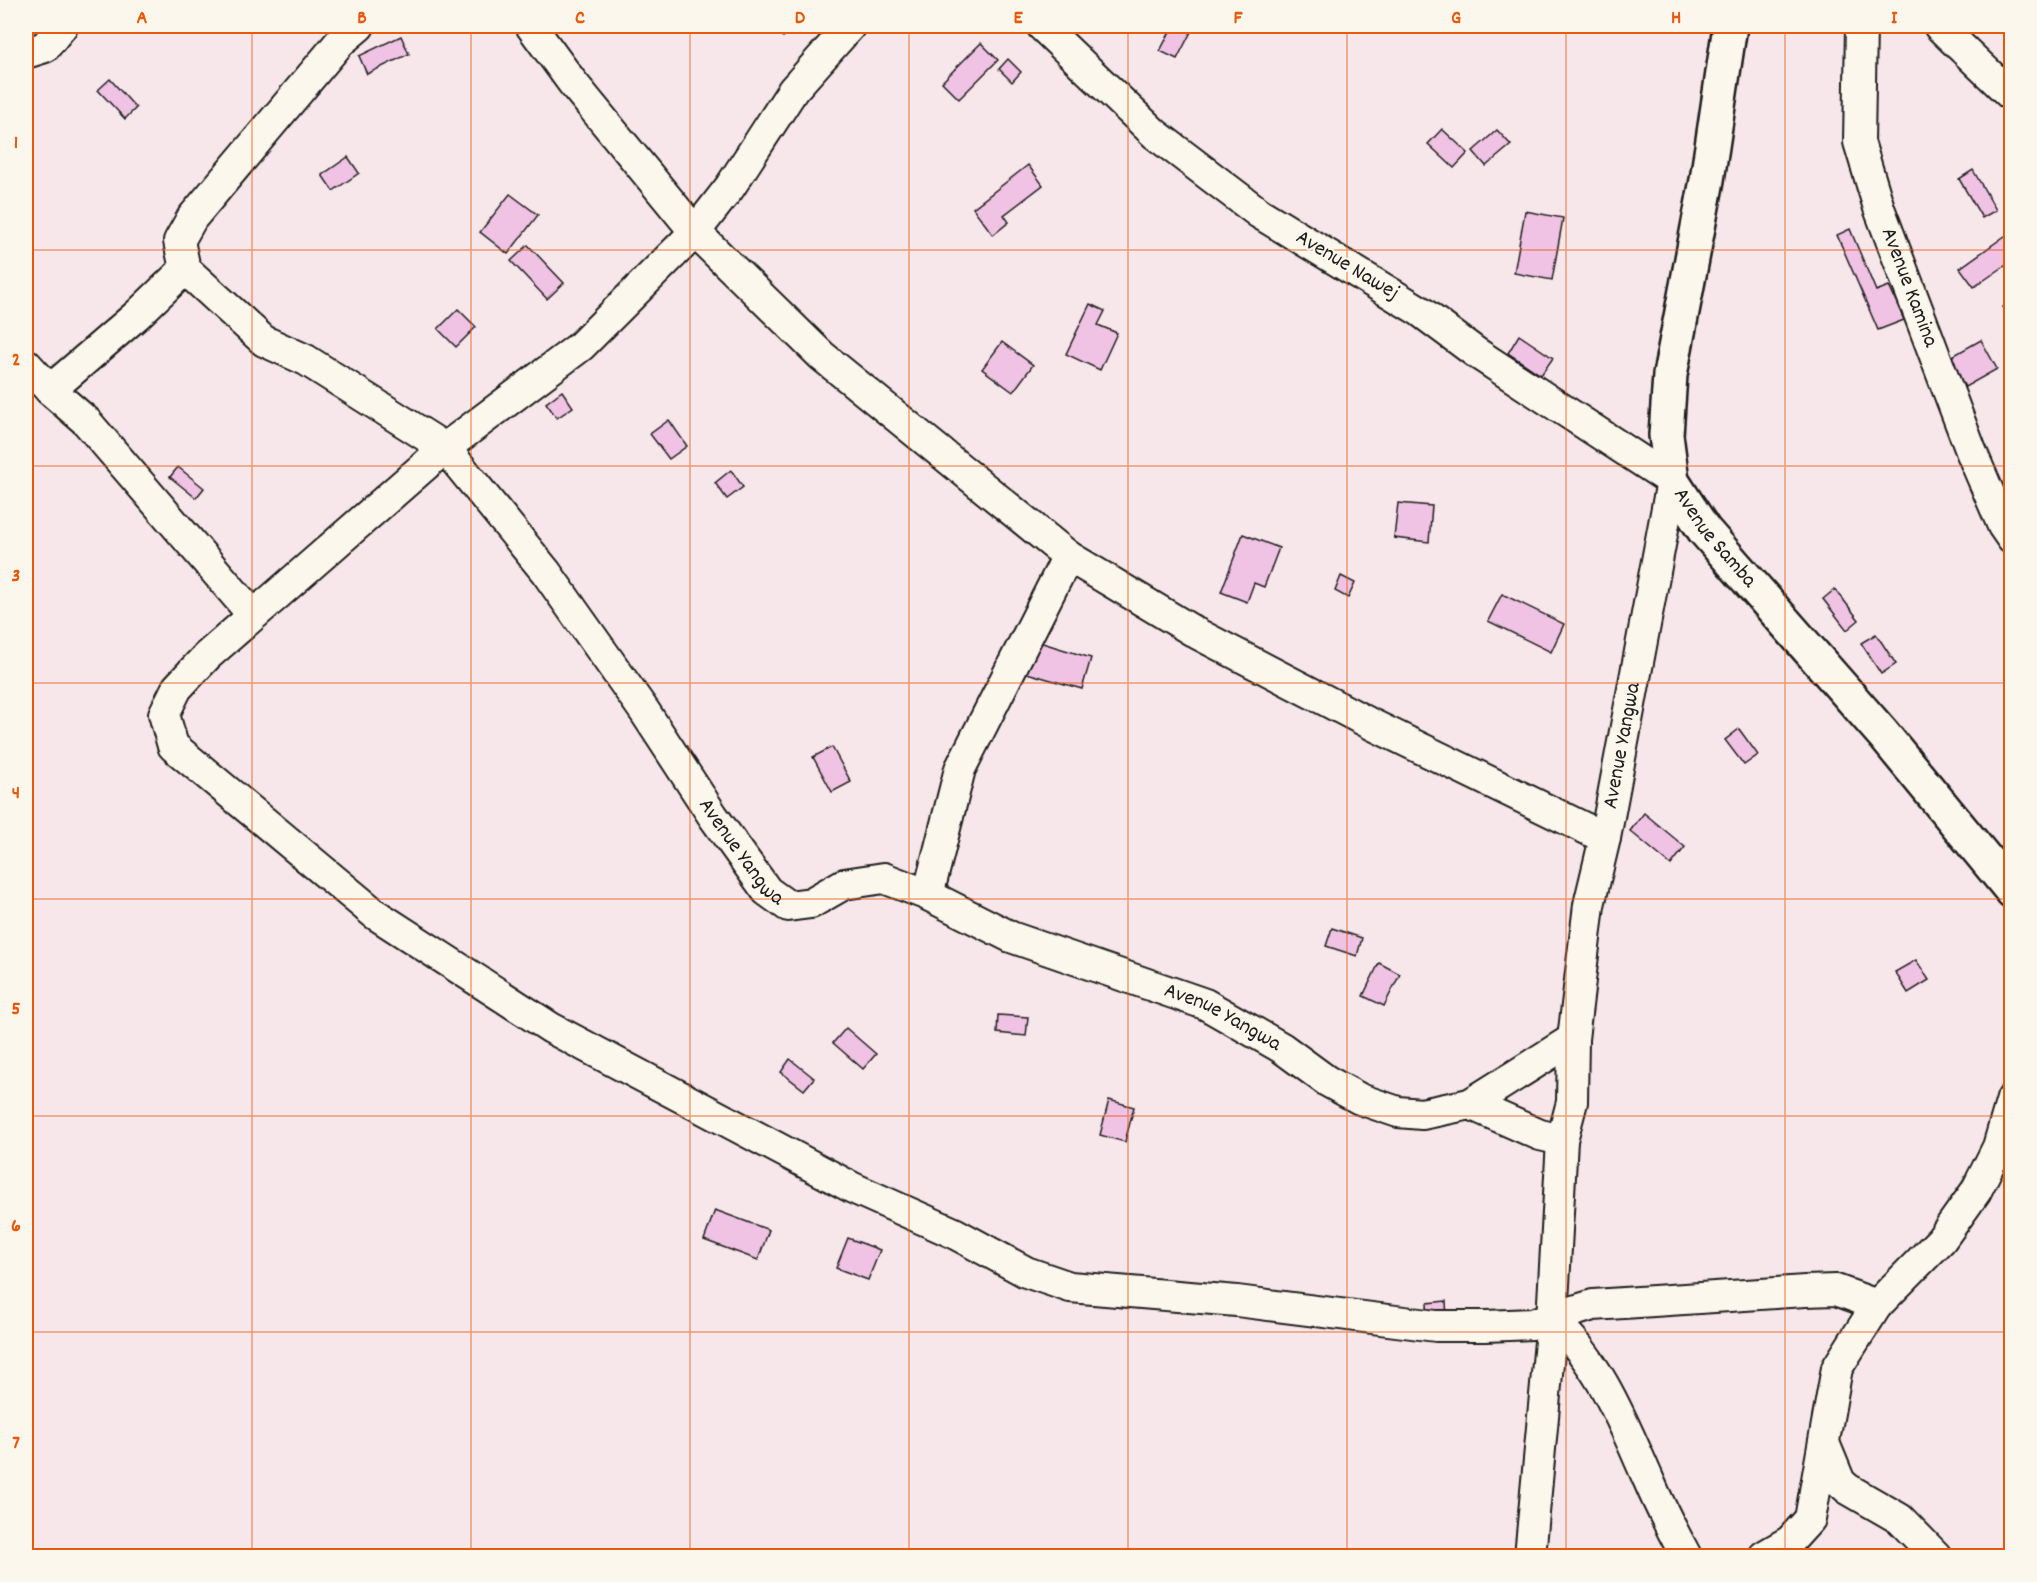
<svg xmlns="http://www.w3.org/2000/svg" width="2037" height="1582" font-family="Dekko,sans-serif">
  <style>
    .building { fill: #f0c2e4; stroke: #1c1c1c; stroke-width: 1.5 }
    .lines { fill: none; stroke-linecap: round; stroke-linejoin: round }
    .minor-casing { stroke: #1c1c1c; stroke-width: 34 }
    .tertiary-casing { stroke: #1c1c1c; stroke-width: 38 }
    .minor { stroke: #fbf7ec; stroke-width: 30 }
    .tertiary { stroke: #fbf7ec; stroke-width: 33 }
    .grid { fill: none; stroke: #e8590c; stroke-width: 1.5; stroke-opacity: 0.55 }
    .labels { text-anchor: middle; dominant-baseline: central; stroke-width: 4.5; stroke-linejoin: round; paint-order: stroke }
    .street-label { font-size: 22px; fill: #1c1c1c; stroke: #fbf7ec }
    .neatline { fill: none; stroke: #e8590c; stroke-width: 2 }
    .grid-label { font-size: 20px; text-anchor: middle; font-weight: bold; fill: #e8590c }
  </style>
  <rect width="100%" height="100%" fill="#f8e7ea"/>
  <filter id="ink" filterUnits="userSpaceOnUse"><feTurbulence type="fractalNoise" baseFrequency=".0167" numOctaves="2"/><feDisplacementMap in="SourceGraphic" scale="12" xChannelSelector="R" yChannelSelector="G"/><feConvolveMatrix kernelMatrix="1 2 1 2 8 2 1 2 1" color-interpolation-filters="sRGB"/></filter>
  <g filter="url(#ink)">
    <!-- building -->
    <g class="building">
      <path d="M771,26H794L783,37Z"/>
      <path d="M1173,26H1194L1177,59L1160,51Z"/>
      <path d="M401,36L409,54L367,74L359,56Z"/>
      <path d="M981,43L998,60L959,99L942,82Z"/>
      <path d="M1008,59L1021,72L1012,82L999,69Z"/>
      <path d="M110,79L136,108L125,119L98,90Z"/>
      <path d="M1442,129L1468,153L1454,168L1428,144Z"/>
      <path d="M1497,130L1511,145L1486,166L1473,151Z"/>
      <path d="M348,157L359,173L333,191L322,175Z"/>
      <path d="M1028,165L1043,185L1004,215L1009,222L993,235L973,208Z"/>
      <path d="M1973,170L1996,210L1982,218L1959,179Z"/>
      <path d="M510,194L538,215L508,254L480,232Z"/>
      <path d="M1525,211L1563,218L1552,280L1514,273Z"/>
      <path d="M1850,229L1876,291L1889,286L1904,320L1878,330L1837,235Z"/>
      <path d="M2009,233L2012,261L1974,287L1960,268Z"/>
      <path d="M528,245L564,283L547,299L511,261Z"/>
      <path d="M2012,301V319L2003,307Z"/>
      <path d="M1090,304L1105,311L1098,325L1117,333L1100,370L1066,354Z"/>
      <path d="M458,309L476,327L456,347L438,329Z"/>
      <path d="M1519,335L1553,358L1541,375L1508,353Z"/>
      <path d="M1981,340L1997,369L1965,387L1949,358Z"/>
      <path d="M1002,342L1033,365L1013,392L982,369Z"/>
      <path d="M562,391L573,407L557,418L546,403Z"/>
      <path d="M669,420L687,446L669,459L650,434Z"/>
      <path d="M178,467L204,488L196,498L170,477Z"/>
      <path d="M731,470L743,487L727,499L715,483Z"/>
      <path d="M1398,503L1432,506L1429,542L1394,538Z"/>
      <path d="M1243,534L1279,548L1264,587L1254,583L1247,602L1221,592Z"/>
      <path d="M1341,576L1355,583L1348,598L1335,591Z"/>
      <path d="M1835,589L1859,620L1847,630L1823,599Z"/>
      <path d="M1502,594L1564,624L1551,652L1488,621Z"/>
      <path d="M1876,634L1896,664L1881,674L1861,643Z"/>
      <path d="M1036,641L1091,658L1082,689L1027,673Z"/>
      <path d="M1739,729L1758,755L1744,765L1725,740Z"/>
      <path d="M832,747L851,782L832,792L813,757Z"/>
      <path d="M1644,813L1685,847L1671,865L1630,831Z"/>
      <path d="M1332,928L1362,938L1357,956L1326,946Z"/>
      <path d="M1916,960L1929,980L1908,993L1895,972Z"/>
      <path d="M1379,963L1400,974L1384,1006L1363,996Z"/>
      <path d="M998,1015L1028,1017L1026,1036L997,1033Z"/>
      <path d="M846,1028L876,1054L863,1069L833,1043Z"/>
      <path d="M790,1059L814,1078L804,1090L781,1072Z"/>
      <path d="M1109,1100L1134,1107L1125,1142L1100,1135Z"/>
      <path d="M715,1210L769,1230L758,1260L704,1240Z"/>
      <path d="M848,1238L880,1250L868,1280L836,1268Z"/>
      <path d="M1446,1301L1447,1320L1428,1321L1427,1303Z"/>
    </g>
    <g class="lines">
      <defs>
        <g id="minor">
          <path d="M531,26L572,82L695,232L822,356L1068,556L1198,634L1373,725L1605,838"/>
          <path d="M850,26L793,90L730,187L695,232L581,346L445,448L207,656L177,688L164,714L173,746L375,914L551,1028L853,1188L954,1233L1026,1272L1070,1287L1237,1301L1436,1326H1486L1532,1324L1593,1305L1805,1291L1836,1290L1877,1305"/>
          <path id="s1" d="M1861,26L1859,142L1879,208L1971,451L2003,526L2012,539"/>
          <path d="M1939,26L2012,96"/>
          <path d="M26,53L45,47L62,26"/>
          <path id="s2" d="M185,269L264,341L306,360L445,448L546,572L645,712L713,816L767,891L788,906L811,903L844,884L884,878L928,895L1011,937L1205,1004L1282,1048L1327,1081L1360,1099L1398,1112L1422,1114L1470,1104L1540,1135L1562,1140L1572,1102L1573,1039L1589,905L1605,838L1672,481L1475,352L1420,311L1259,213L1155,134L1042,26"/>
          <path d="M26,364L50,390L86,421L253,615"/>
          <path d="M50,390L137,315L185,269L179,241L192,218L340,42L359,26"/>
          <path d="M928,895L960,769L1068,556"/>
          <path d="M1470,1104L1573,1039"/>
          <path d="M1552,1320C1600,1361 1624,1425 1649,1481C1660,1507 1673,1532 1686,1556"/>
          <path d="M1824,1443L1840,1482L1848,1489L1900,1519L1936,1556"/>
          <path d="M1530,1556L1552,1320L1562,1140"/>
          <path d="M1764,1556L1790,1541L1810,1519L1837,1368L1877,1305L1941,1240L1976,1191L1998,1147L2012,1099"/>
        </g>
        <g id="tertiary">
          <path id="s3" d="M1730,26L1707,180L1670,375L1666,435L1672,481L1704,530L1883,734L2012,891"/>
        </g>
      </defs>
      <!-- minor casing -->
      <use href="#minor" class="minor-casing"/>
      <!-- tertiary casing -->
      <use href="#tertiary" class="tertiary-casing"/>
      <!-- minor -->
      <use href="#minor" class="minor"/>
      <!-- tertiary -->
      <use href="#tertiary" class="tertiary"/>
    </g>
  </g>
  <!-- grid -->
  <path class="grid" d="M252,26V1556M471,26V1556M690,26V1556M909,26V1556M1128,26V1556M1347,26V1556M1566,26V1556M1785,26V1556M26,250H2012M26,466H2012M26,683H2012M26,899H2012M26,1116H2012M26,1332H2012"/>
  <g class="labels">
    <!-- street labels -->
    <g class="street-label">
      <text transform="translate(1347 266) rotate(31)">Avenue Nawej</text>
      <text stroke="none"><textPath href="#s1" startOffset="270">Avenue Kamina</textPath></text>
      <text stroke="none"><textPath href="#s3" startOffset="532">Avenue Samba</textPath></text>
      <text stroke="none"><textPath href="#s2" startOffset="2133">Avenue Yangwa</textPath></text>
      <text stroke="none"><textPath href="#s2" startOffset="819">Avenue Yangwa</textPath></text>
      <text stroke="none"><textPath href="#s2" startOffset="1360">Avenue Yangwa</textPath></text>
    </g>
  </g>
  <!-- margin -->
  <rect width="2037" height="1582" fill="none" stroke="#fbf7ec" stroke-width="66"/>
  <rect x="33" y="33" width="1971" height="1516" class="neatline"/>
  <g class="grid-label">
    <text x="142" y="23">A</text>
    <text x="362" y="23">B</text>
    <text x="580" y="23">C</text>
    <text x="800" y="23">D</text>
    <text x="1018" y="23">E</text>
    <text x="1238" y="23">F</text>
    <text x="1456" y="23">G</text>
    <text x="1676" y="23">H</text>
    <text x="1894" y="23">I</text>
    <text x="16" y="148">1</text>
    <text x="16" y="365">2</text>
    <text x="16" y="581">3</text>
    <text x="16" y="798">4</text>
    <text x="16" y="1014">5</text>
    <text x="16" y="1231">6</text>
    <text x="16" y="1448">7</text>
  </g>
</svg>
